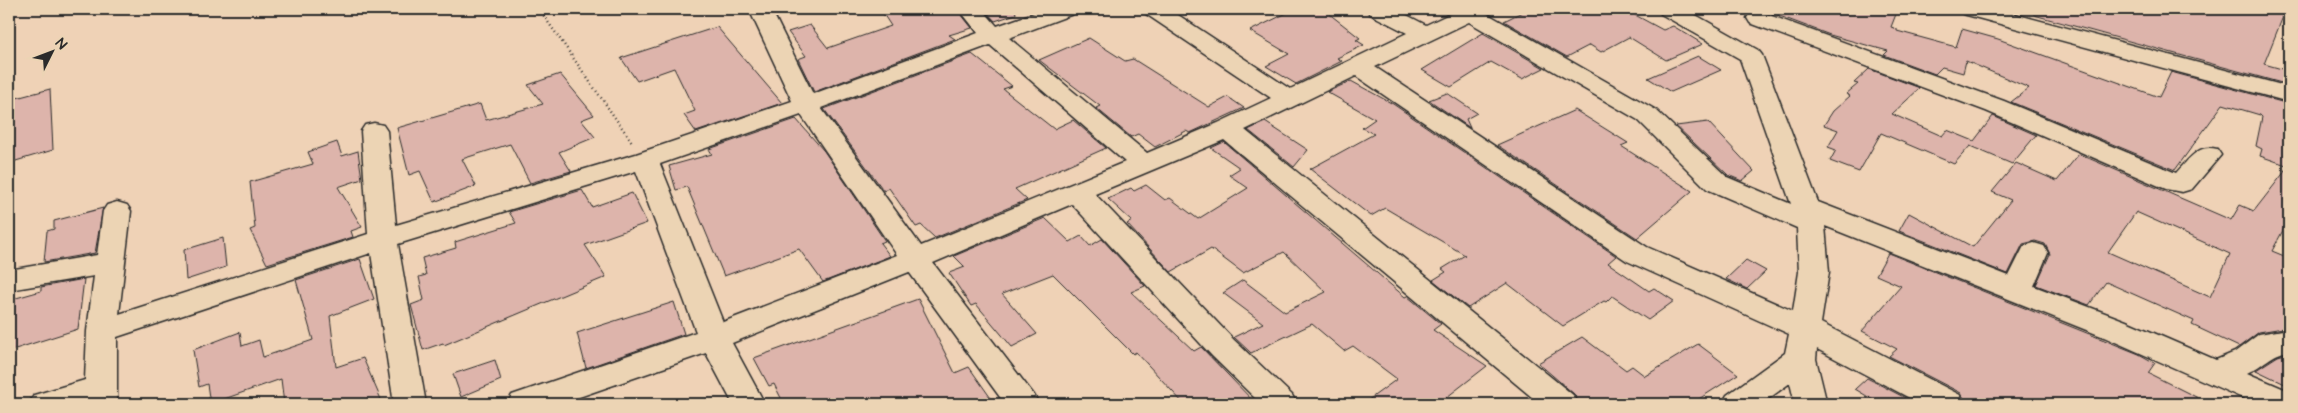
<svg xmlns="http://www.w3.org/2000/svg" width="2298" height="413" font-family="'Architects Daughter',sans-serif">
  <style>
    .building { fill: #ddb4ab; stroke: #2b2b2b; fill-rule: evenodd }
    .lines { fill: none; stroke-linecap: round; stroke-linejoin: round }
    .street-casing { stroke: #2b2b2b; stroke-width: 3 }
    .path { stroke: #2b2b2b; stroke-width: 2.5; stroke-dasharray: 1 3; stroke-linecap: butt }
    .street { fill: #ecd4b4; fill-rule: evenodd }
  </style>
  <rect width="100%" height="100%" fill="#efd2b6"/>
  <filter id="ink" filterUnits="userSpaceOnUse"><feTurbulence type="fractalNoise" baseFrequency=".02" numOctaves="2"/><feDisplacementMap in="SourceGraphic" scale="10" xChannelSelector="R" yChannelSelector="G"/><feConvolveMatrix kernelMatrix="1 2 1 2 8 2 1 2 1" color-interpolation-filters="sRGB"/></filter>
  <g filter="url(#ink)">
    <!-- building -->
    <g class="building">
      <path d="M880,9H957L972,28L949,35L955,39L814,92L798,59L806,56L788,32L810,25L828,48L891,26Z"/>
      <path d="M984,9H1015L1016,14L995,21Z"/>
      <path d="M1295,9H1323L1360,38L1356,40L1364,45L1337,58L1342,61L1296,84L1266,66L1289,54L1250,31Z"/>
      <path d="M1528,9H1624L1663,30L1673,26L1703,44L1666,60L1629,37L1601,52L1590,45L1567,57L1504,21Z"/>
      <path d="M1761,9H1898L1891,27L1897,29V31L1956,47L1962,29L1998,39L2159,97L2171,72L2289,104V219L2272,251L2289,258V327L2259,332L2239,347L2192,325L2194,321L2106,282L2089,305L2036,285L2050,254L2045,244L2035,241L2023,244L2008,274L1899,231L1909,213L1973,247L2011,200L1992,192L2016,163L2057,181L2079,154L2231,220L2240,205L2254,211L2289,166L2260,156L2262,149L2256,146L2262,117L2260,115L2223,104L2175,170L2011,102L2029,88L1966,61L1963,73L1942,67L1935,74L1884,55L1888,51L1830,35ZM2136,212L2230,254L2210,297L2108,252Z"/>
      <path d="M2035,9H2268L2284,14L2264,64L2289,71V85L2034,15Z"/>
      <path d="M717,27L782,103L696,132L684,115L695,111L674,68L637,81L621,58Z"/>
      <path d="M1483,33L1544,68L1522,79L1491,62L1451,87L1422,70Z"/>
      <path d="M1089,38L1125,61L1133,59L1209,107L1228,97L1244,108L1190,133L1186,131L1155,147L1138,134L1131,137L1096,108L1100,106L1039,60Z"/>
      <path d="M972,54L1012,86L1003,89L1054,129L1073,120L1106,148L1015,189L1027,200L935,238L921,225L916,227L889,188L884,191L824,109Z"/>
      <path d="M1698,56L1721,70L1671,92L1648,78Z"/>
      <path d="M1869,69L1920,88L1892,114L1942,136L1947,130L1974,141L1993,116L2036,135L2012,164L1970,146L1954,164L1881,133L1859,172L1830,161L1836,150L1828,147L1838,130L1824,125L1833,111L1850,96L1846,94L1858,84L1854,83Z"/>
      <path d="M560,74L594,115L581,120L595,137L559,152L571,171L530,183L510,144L462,159L476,186L434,202L420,171L409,175L397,128L480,104L486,120L543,104L528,85Z"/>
      <path d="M1351,81L1393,104L1616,256L1608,263L1649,291L1654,288L1674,301L1648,320L1612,296L1606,302L1604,301L1563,326L1507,283L1468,308L1433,280L1446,272L1442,269L1465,255L1385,208L1371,216L1310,169L1374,134L1362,128L1375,119L1327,92Z"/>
      <path d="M50,89L53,150L9,163V100Z"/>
      <path d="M1447,93L1477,113L1466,119L1470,128L1429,100Z"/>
      <path d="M1575,110L1628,143L1621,146L1692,191L1637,238L1497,145Z"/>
      <path d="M796,119L824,151L883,238L885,241L880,243L890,256L823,282L799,249L724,276L687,187L676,190L669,166L712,154L709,149Z"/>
      <path d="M1265,122L1308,150L1294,167L1248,130Z"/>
      <path d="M1708,122L1754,171L1742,181L1728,175L1676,126Z"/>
      <path d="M337,142L342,156L358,151L362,179L338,187L362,227L351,231L353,237L267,264L250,230L255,228L250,182L313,164L308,152Z"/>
      <path d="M1224,142L1405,297L1407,296L1441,324L1433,330L1487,366L1438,404H1363L1397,379L1353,346L1344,351L1312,324L1251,353L1234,337L1263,323L1223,293L1243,280L1285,312L1326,292L1284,252L1243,273L1211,249L1171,272L1127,224L1132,221L1108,199L1131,188L1134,191L1146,185L1165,200L1170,198L1198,219L1248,188L1229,175L1240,168L1211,148Z"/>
      <path d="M582,190L592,207L632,193L647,223L585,245L606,277L444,345L443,343L423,350L411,305L424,300L419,277L426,275L422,258L456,248L455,242L516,223L509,212Z"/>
      <path d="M103,208L95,253L44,262L47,231L54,229V221Z"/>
      <path d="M1045,218L1070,242L1081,236L1090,246L1102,239L1145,286L1131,292L1194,351L1201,347L1256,404H1184L1136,352L1133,354L1053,274L1002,294L1037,334L1012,347L976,304L971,306L949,273L965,267L954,256Z"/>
      <path d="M223,238L226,267L186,280L184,250Z"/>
      <path d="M1888,253L2139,354L2155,363L2148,373L2210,404H1967L1961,393L1889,356L1897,349L1862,331L1901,286L1876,275Z"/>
      <path d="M360,259L374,299L330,316L336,367L363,358L383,404H284L281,379L210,404L207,384L199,387L193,350L240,332L242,346L259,340L263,357L313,340L296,280Z"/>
      <path d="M1746,260L1766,271L1747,289L1726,279Z"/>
      <path d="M84,279L78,329L9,351V300L41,291V287Z"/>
      <path d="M918,299L955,373L969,367L995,404H784L774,384L769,386L754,358Z"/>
      <path d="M674,302L684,334L586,368L577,333Z"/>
      <path d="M1582,337L1626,370L1632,366L1645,376L1698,344L1738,374L1691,404H1580L1574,394L1538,363Z"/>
      <path d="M2289,353V386L2256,370L2278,356Z"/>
      <path d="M495,360L501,380L461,397L453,374Z"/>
      <path d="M1867,378L1917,404H1880L1855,389Z"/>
    </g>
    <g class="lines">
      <defs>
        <g id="street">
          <path d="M749,9H771L813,94L978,33L959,9H982L997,26L1045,9H1076L1073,14L1009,38L1147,153L1218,123L1271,98L1146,14L1143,9H1169L1290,89L1407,33L1370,14L1367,9H1395L1426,25L1460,9H1488L1486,13L1656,110L1727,177L1791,204L1740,59L1661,14L1658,9H1685L1758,50L1762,55L1818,202L2009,276L2024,246L2034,243L2044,246L2048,253L2034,286L2126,321L2216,360L2235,352L2259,334L2289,329V351C2272,353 2263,366 2247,373L2289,391V404H2256L2104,337L1825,226L1829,272L1821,323L1960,395L1965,404H1921L1817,349L1816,359L1827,404H1795L1790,383L1761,404H1722L1727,395L1785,353L1789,334L1627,261L1356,76L1245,130L1573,395L1578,404H1540L1224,140L1095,194L1234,340L1292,395L1297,404H1261L1212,356L1072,204L933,263L1034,395L1039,404H1005L909,272L732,343L765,404H733L706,353L559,404H507L512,395L696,332L636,171L398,244L426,404H394L371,253L117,337V404H29L34,395L85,380L87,331L94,276L9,290V270L97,255L103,211L107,205L117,202L127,205L131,211L119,314L368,234L361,131L365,125L374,123L383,125L387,131L396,225L636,154L792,101ZM1469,22L1638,120L1707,189L1797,228L1799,272L1793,311L1647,247L1375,67ZM990,45L1125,162L921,246L821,108ZM801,115L897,255L723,322L660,164Z"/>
          <path d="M1960,9H1996L2289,87V102L1963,14Z"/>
          <path d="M1758,11L2004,101L2176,173C2189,160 2197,144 2217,149L2221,155L2192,189L2182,192L2166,189L1986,111L1750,23L1747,18L1750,13Z"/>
        </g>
      </defs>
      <!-- street casing -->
      <use href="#street" class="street-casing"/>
      <!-- path -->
      <path class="path" d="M539,9L632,142"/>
      <!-- street -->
      <use href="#street" class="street"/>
    </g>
  </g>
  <!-- margin -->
  <rect width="2298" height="413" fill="none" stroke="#ecd4b4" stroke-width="30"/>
  <rect x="15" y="15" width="2268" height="383" fill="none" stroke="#2b2b2b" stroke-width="2" filter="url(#ink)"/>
  <!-- north arrow -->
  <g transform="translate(52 52) rotate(48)" stroke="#ecd4b4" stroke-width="4" paint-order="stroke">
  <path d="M0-4L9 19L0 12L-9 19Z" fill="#2b2b2b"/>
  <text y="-8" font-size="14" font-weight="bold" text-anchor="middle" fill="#2b2b2b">N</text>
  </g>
</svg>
